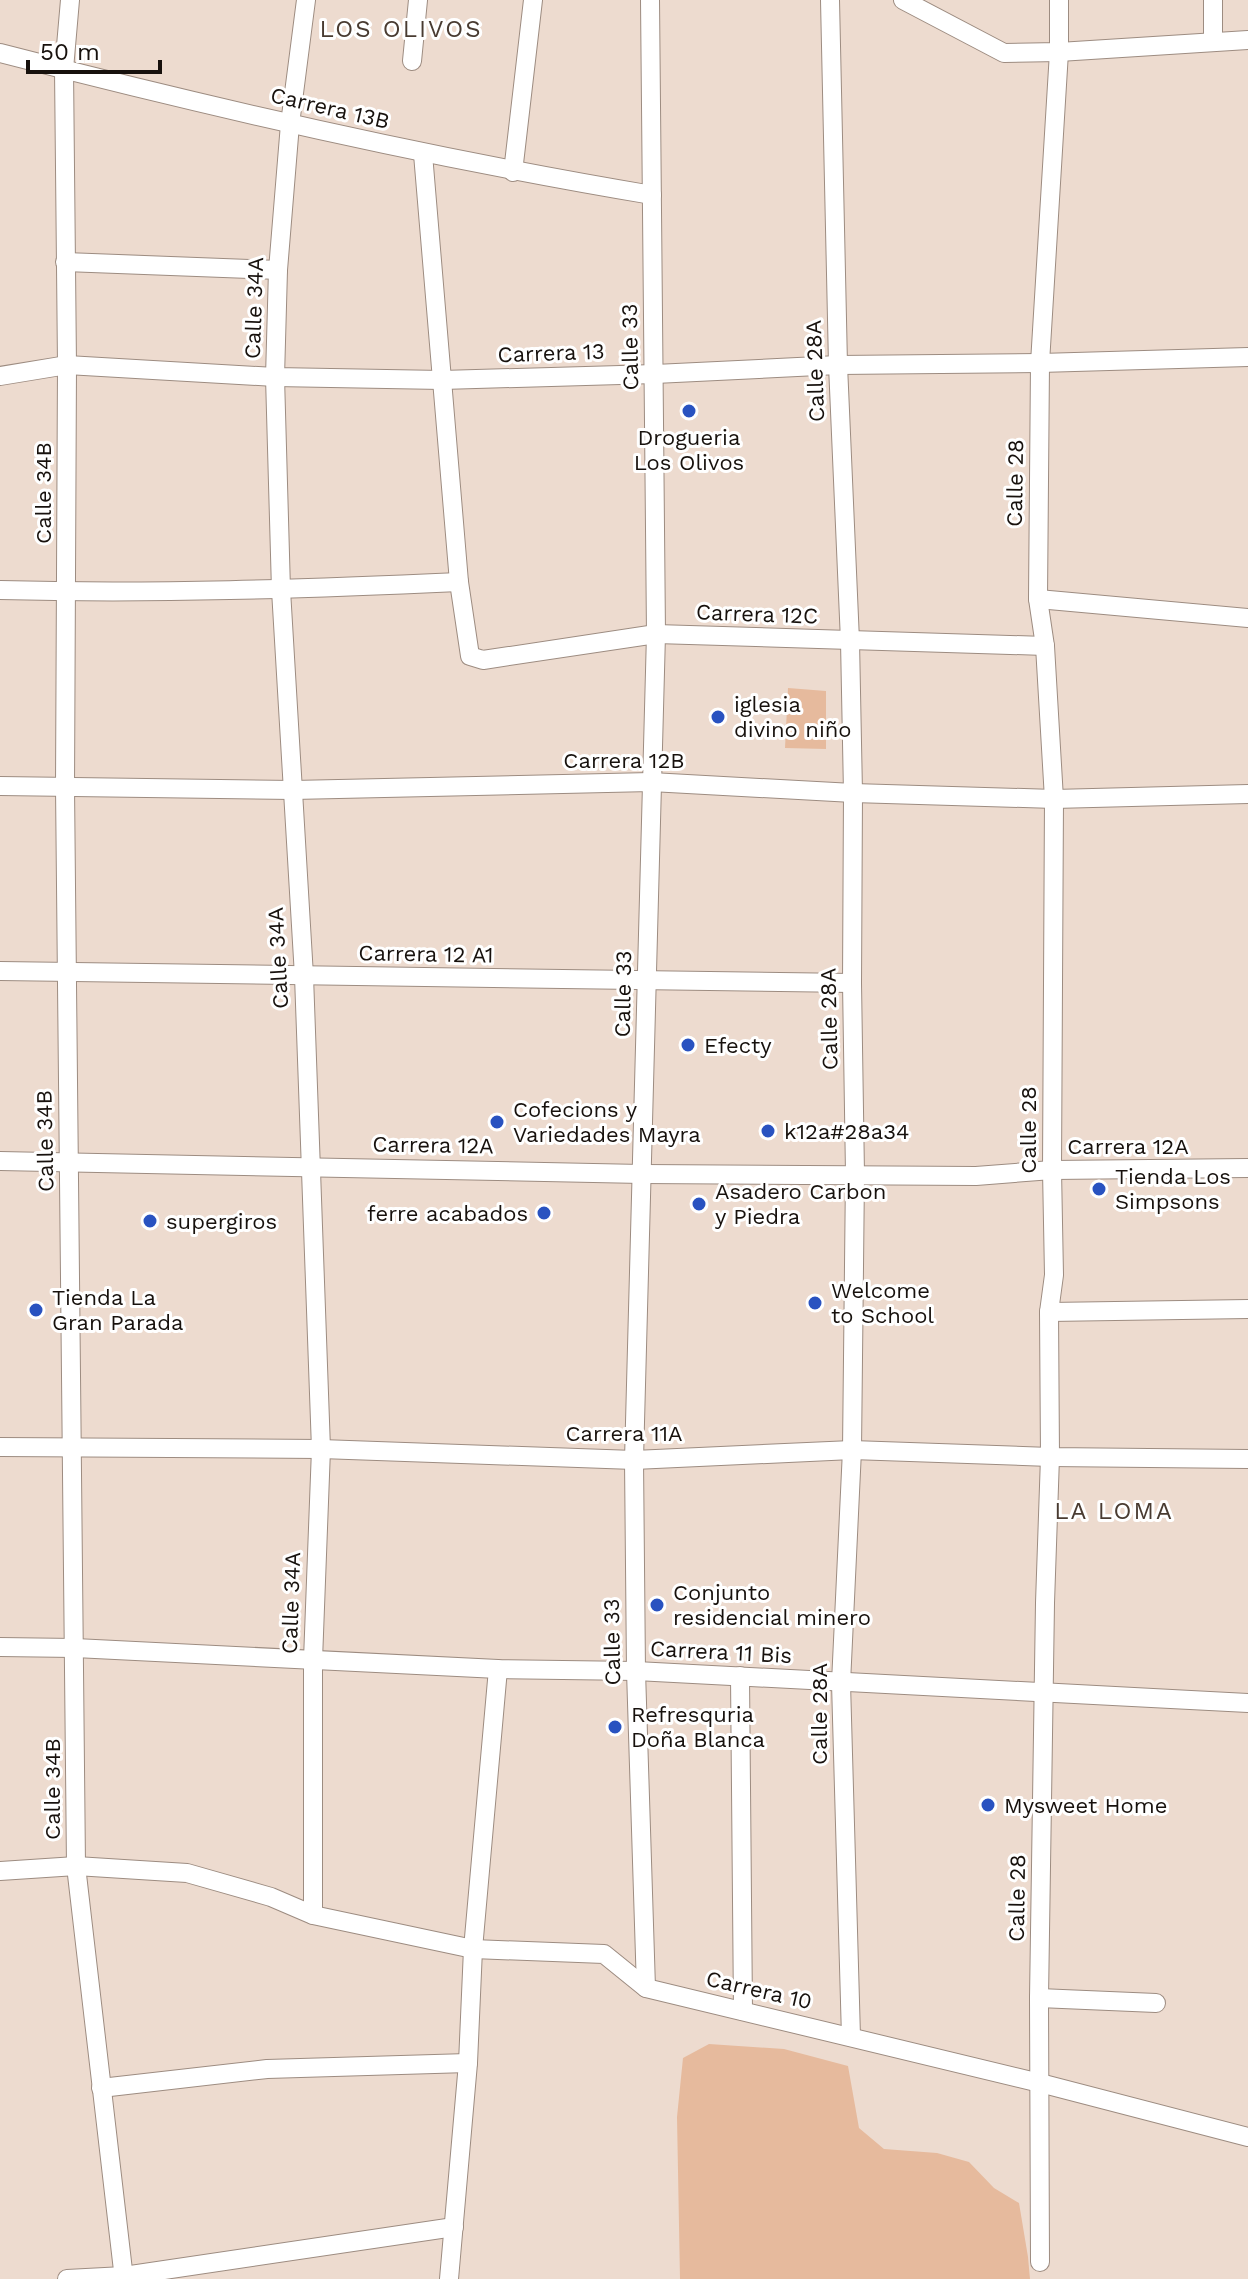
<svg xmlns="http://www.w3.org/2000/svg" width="1248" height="2279" font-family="'Work Sans',sans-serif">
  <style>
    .green { fill: #e6ba9d }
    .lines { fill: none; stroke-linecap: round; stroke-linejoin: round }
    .street-casing { stroke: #9d8c81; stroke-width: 20 }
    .street { stroke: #fff; stroke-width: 18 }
    .poi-dot { fill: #2952c0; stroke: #fff; stroke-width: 3 }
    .labels { text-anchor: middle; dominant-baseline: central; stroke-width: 6; stroke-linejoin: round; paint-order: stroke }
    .street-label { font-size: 22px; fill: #17110d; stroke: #fff }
    .poi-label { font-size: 22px; fill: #17110d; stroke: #fff; text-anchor: start }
    .neighbourhood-label { font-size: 24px; letter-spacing: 2px; fill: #493b31; stroke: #fff }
  </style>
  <rect width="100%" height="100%" fill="#eddbcf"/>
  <!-- green -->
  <g class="green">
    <path d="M788,688L826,691V749L785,748Z"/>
    <path d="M709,2044L784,2049L848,2066L859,2128L884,2149L937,2153L969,2162L994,2188L1019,2203L1028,2257L1030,2279H680L677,2117L683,2058Z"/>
  </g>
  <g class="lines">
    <defs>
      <g id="street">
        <path d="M70,0L64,69L67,365L65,787L76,1866L124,2279"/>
        <path d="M306,0L290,124L278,270L275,377L281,590L304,976L321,1449L313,1660V1915"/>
        <path d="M830,0L838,365L850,641L853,793L852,983L855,1174L852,1450L841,1683L851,2037"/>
        <path d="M903,0L1004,53L1059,52L1248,40"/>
        <path d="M1213,42V0"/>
        <path d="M0,53C216,109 431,158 652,195"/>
        <path d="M412,61L418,0"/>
        <path d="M423,154L459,582L470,656L483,660L656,634L1045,646"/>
        <path d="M513,172L533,0"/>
        <path d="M65,262L278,270"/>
        <path d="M0,376L67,365L275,377L442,380L655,374L838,365L1040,363L1248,357"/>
        <path d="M0,590C153,594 306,589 459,582"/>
        <path d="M1038,599L1248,618"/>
        <path d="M0,786L293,790L651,782L853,793L1054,799L1248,794"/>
        <path d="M0,971L852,983"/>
        <path d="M0,1161L642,1174L976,1176L1052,1170L1248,1168"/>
        <path d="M1049,1312L1248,1309"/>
        <path d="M0,1447L321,1449L634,1460L852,1450L1050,1457L1248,1459"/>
        <path d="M0,1647L75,1648L498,1669L636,1671L1248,1703"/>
        <path d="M740,1676L743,2011"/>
        <path d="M0,1871L76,1866L187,1873L271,1897L313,1915L473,1949L604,1954L646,1988L1040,2083L1248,2137"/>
        <path d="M646,1988L636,1671L634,1460L656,634L650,0"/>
        <path d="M1039,1998L1156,2003"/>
        <path d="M101,2088L267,2069L468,2063"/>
        <path d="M1040,2262L1039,1998L1045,1603L1050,1457L1049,1312L1054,1275L1052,1170L1054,799L1045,646L1038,599L1040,363L1059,52V0"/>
        <path d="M67,2279L124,2276L454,2227"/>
        <path d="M449,2279L468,2063L473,1949L498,1669"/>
      </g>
    </defs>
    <!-- street casing -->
    <use href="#street" class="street-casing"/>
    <!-- street -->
    <use href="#street" class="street"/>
  </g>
  <!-- markers -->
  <g class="poi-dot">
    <circle cx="689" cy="411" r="8"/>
    <circle cx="718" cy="717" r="8"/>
    <circle cx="688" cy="1045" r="8"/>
    <circle cx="497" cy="1122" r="8"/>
    <circle cx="768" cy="1131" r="8"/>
    <circle cx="1099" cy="1189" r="8"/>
    <circle cx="699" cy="1204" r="8"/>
    <circle cx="544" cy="1213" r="8"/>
    <circle cx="150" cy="1221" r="8"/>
    <circle cx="815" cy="1303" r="8"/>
    <circle cx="36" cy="1310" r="8"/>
    <circle cx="657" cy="1605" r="8"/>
    <circle cx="615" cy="1727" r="8"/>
    <circle cx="988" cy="1805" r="8"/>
  </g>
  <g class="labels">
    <!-- street labels -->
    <g class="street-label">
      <text transform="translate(330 108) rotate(13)">Carrera 13B</text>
      <text transform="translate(254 308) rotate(-88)">Calle 34A</text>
      <text transform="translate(630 347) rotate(-91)">Calle 33</text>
      <text transform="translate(551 353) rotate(-2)">Carrera 13</text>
      <text transform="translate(815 371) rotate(-92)">Calle 28A</text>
      <text transform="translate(1015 483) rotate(-89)">Calle 28</text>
      <text transform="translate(43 493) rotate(-90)">Calle 34B</text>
      <text transform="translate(757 614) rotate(2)">Carrera 12C</text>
      <text x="624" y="760">Carrera 12B</text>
      <text transform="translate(426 954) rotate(1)">Carrera 12 A1</text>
      <text transform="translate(278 958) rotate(-93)">Calle 34A</text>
      <text transform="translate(623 994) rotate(-89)">Calle 33</text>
      <text transform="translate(829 1019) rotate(-91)">Calle 28A</text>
      <text transform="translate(1028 1130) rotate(-90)">Calle 28</text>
      <text transform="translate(45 1141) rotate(-91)">Calle 34B</text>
      <text transform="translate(433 1145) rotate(1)">Carrera 12A</text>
      <text x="1128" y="1146">Carrera 12A</text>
      <text x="624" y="1433">Carrera 11A</text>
      <text transform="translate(291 1603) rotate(-88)">Calle 34A</text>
      <text transform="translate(612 1642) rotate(-91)">Calle 33</text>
      <text transform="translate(721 1652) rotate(3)">Carrera 11 Bis</text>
      <text transform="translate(819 1714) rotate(-90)">Calle 28A</text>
      <text transform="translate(52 1789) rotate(-90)">Calle 34B</text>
      <text transform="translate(1017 1898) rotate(-89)">Calle 28</text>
      <text transform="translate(759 1990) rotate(13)">Carrera 10</text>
    </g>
    <!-- poi labels -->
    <g class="poi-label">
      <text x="689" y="437" text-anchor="middle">Drogueria<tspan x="689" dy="25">Los Olivos</tspan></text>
      <text x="734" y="704">iglesia<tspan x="734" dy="25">divino niño</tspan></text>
      <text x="704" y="1045">Efecty</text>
      <text x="513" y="1109">Cofecions y<tspan x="513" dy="25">Variedades Mayra</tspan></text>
      <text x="784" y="1131">k12a#28a34</text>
      <text x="1115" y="1176">Tienda Los<tspan x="1115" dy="25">Simpsons</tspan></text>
      <text x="715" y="1191">Asadero Carbon<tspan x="715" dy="25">y Piedra</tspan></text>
      <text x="528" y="1213" text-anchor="end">ferre acabados</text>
      <text x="166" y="1221">supergiros</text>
      <text x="831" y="1290">Welcome<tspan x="831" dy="25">to School</tspan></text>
      <text x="52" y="1297">Tienda La<tspan x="52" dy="25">Gran Parada</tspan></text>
      <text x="673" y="1592">Conjunto<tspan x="673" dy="25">residencial minero</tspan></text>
      <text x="631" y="1714">Refresquria<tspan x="631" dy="25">Doña Blanca</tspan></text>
      <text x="1004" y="1805">Mysweet Home</text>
    </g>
    <!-- neighbourhood labels -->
    <g class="neighbourhood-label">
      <text x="401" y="29">LOS OLIVOS</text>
      <text x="1114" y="1511">LA LOMA</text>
    </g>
  </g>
  <!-- scale -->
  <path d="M28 60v12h132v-12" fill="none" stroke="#17110d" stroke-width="4"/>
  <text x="40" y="60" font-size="24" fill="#17110d" stroke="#ffffff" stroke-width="6" paint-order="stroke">50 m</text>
</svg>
